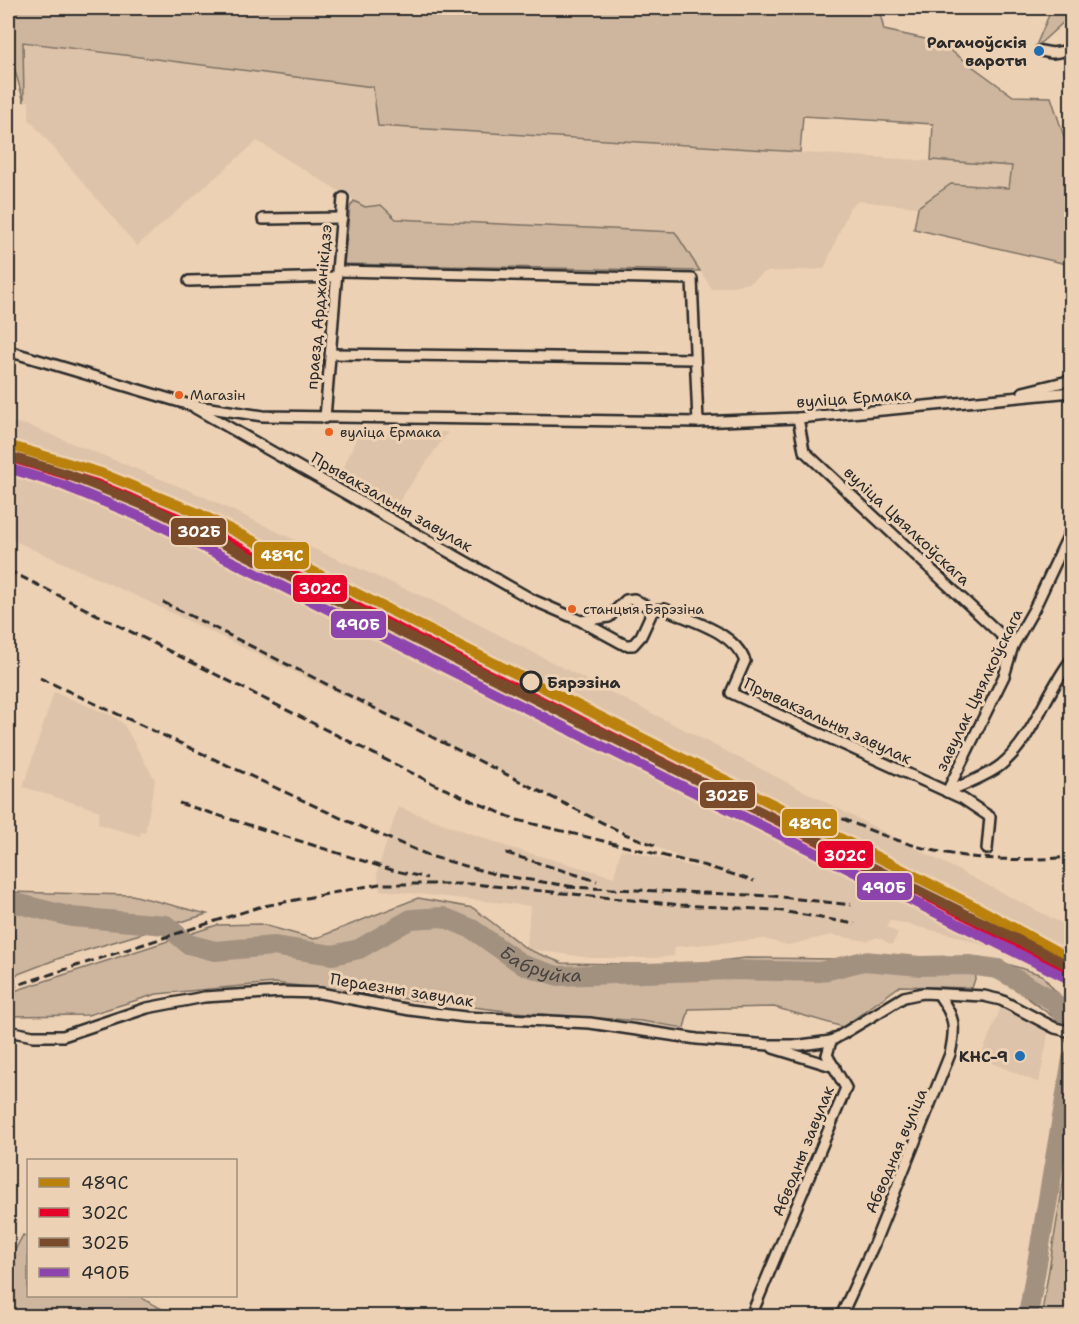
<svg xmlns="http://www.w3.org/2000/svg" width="1079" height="1324" font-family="'Shantell Sans',sans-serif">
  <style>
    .built { fill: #ddc3a9 }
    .green { fill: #ceb69e; stroke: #7c7064; stroke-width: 1.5 }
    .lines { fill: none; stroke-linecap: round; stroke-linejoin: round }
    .river { stroke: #a39180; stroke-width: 20 }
    .minor-casing { stroke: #2b2b2b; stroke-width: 14 }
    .minor { stroke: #edd1b4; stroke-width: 9 }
    .rail { stroke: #2b2b2b; stroke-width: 3; stroke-dasharray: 9 4.5; stroke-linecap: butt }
    .rail-1-casing { stroke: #edd1b4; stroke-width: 15 }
    .rail-2-casing { stroke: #edd1b4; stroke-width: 15 }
    .rail-3-casing { stroke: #edd1b4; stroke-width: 15 }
    .rail-4-casing { stroke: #edd1b4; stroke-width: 15 }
    .rail-1 { stroke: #ba810d; stroke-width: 10 }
    .rail-2 { stroke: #e4002b; stroke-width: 10 }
    .rail-3 { stroke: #7a4b2a; stroke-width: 10 }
    .rail-4 { stroke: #8e44ad; stroke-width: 10 }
    .poi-dot { fill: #1f6fb2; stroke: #edd1b4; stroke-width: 2 }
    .bus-dot { fill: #e86222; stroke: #edd1b4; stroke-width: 2 }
    .stop-dot { fill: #edd1b4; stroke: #2b2b2b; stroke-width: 3 }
    .labels { text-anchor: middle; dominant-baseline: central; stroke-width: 6; stroke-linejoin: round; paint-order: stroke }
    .bus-label { font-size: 14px; fill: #2b2b2b; stroke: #edd1b4; text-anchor: start }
    .poi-label { font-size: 16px; font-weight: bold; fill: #2b2b2b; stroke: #edd1b4; text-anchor: end }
    .street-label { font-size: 16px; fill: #2b2b2b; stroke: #edd1b4 }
    .stop-label { font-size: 16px; font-weight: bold; fill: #2b2b2b; stroke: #edd1b4; text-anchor: start }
    .water-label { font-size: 18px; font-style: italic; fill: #494440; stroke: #edd1b4 }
    .line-badge { stroke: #edd1b4; stroke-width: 2 }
    .badge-label { font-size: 16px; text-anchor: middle; font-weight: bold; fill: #fff }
  </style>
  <rect width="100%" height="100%" fill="#edd1b4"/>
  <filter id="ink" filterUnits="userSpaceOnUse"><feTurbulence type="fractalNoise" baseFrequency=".0167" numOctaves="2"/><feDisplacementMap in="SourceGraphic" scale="12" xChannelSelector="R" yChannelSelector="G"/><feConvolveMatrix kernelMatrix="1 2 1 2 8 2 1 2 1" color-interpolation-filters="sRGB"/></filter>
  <g filter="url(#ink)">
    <!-- built -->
    <g class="built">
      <path d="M22,42L373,87L378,126L1012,166L1009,188L951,184L918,207L858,201L850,207L824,269L764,272L750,283L712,289L675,232L396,219L382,205L365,207L257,141L137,246L29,119V101L24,102Z"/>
      <path d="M8,421L30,426L198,494L314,549L431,600L1071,928V985L1013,956L957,936L889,920L887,927L898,933L892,945L878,937L867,941L831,935L788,945L764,939L675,947L674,956L655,958H591L527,949L530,906L380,890L377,872L398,807L508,847L614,877L621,849L703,869L147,601L8,538Z"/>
      <path d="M448,432L397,504L341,474L358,434Z"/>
      <path d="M54,692L115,717L124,725L155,780L145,833L141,832L140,836L98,824L100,811L23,787Z"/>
      <path d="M1002,1005L1049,1030L1039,1083L980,1058Z"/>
    </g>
    <!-- green -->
    <g class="green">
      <path d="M28,8H879L884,30L939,42L1013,96L1051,97L1071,158V265L914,229L918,207L951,184L1009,188L1012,166L931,160L933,124L803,116L800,152L378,126L373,87L23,42L24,102L11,57L13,13Z"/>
      <path d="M1052,8H1070L1067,19L1035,48Z"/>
      <path d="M354,201L365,207L381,205L396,219L675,232L700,271L344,264L350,207Z"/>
      <path d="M8,892L132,895L207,914L60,958L8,978V948L15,939Z"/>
      <path d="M418,898L473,908L527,949L562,963L684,965L746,958L998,961L1042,975L1071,1010V1024L1056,1019L1005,981L977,973L972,988L900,986L843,1027L774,1007L689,1009L684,1028L641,1021L514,1012L275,983L157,994L88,1015L8,1016V993L217,925L260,924L314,939Z"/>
      <path d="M1071,1134V1316H1041L1043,1306Z"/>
      <path d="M23,1235L28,1238V1296H143V1299L175,1316L8,1315V1263Z"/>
    </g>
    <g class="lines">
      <!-- river -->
      <g class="river">
        <path id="s1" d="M8,901L72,917L166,925L188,944L215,951L273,946L333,955L359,949L411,919L443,917L472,929L523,965L558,976L732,970L820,972L864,961L920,966L969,965L998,969L1052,1000L1068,1020L1072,1035"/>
        <path d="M1028,1316L1072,1059"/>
      </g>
      <defs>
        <g id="minor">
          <path d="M1041,51L1052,53L1072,50"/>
          <path d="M8,113V128"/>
          <path d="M263,219L342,218"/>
          <path d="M339,271L692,279L698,422"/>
          <path d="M189,281L335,277"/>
          <path d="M8,351L190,405L263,416L698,422L798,418L1072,392"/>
          <path d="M331,354L694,359"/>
          <path d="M1023,392L1072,380"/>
          <path d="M195,408L533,600L581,621L625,645H633L641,636L653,610L634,599L626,600L609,617L581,621"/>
          <path d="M325,418L343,198"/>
          <path d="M798,418L804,451L1013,646"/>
          <path d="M653,610L665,609C693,622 733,631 745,661L731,693L963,799L990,817L987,849"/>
          <path d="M947,792L1004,676L1013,646L1034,609L1072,528"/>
          <path d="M947,792C964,784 986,777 1001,765C1034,738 1046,691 1072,659"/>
          <path d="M8,1031L33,1036H63L147,1008L204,997L282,992L320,993L410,1010L465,1017L590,1023L697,1039L769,1045H801L831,1041"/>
          <path d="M773,1048L835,1067"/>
          <path d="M751,1316L846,1088L827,1055L831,1041L904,997L923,993L984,996L1001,1000L1055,1028L1072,1032"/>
          <path d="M841,1316L874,1244L950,1054C956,1026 955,1018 939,995"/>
        </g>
      </defs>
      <!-- minor casing -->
      <use href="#minor" class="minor-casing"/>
      <!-- minor -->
      <use href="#minor" class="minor"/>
      <!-- rail -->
      <g class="rail">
        <path d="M8,570L438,786L517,820L706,866L754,881"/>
        <path d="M163,602L625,834L659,847"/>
        <path d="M40,678L345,820L433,857L498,875L575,887"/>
        <path d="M179,803L392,870L427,878"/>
        <path d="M830,813C920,854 973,865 1072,857"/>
        <path d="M506,853L597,881"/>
        <path d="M567,887L773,896L851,905"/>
        <path d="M8,988L259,907L379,884H474L681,905L776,910L855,924"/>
      </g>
      <defs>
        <path id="rail-1" d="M8,445L101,473L198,513L976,907L1072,960"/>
        <path id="rail-2" d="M8,457L97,484L193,524L970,918L1066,971"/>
        <path id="rail-3" d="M8,456L67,474L156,510L1072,967"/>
        <path id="rail-4" d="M8,468L63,485L151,521L1067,978"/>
      </defs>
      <!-- rail-1 casing -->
      <use href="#rail-1" class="rail-1-casing"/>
      <!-- rail-2 casing -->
      <use href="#rail-2" class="rail-2-casing"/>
      <!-- rail-3 casing -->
      <use href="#rail-3" class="rail-3-casing"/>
      <!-- rail-4 casing -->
      <use href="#rail-4" class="rail-4-casing"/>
      <!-- rail-1 -->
      <use href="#rail-1" class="rail-1"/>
      <!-- rail-2 -->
      <use href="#rail-2" class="rail-2"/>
      <!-- rail-3 -->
      <use href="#rail-3" class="rail-3"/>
      <!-- rail-4 -->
      <use href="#rail-4" class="rail-4"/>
    </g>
  </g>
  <!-- markers -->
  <g class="poi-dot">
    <circle cx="1039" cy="51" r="6"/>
    <circle cx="1020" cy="1056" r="6"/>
  </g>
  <g class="bus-dot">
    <circle cx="179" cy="395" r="5"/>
    <circle cx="329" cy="432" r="5"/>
    <circle cx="572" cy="609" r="5"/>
  </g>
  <circle class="stop-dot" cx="531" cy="682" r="10"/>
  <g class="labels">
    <!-- bus labels -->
    <g class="bus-label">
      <text x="190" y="395">Магазін</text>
      <text x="340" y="432">вуліца Ермака</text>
      <text x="583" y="609">станцыя Бярэзіна</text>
    </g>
    <!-- poi labels -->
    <g class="poi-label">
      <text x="1027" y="42">Рагачоўскія<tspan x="1027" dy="18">вароты</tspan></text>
      <text x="1008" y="1056">КНС-9</text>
    </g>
    <!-- street labels -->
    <g class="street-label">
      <text transform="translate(319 307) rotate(-85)">праезд Арджанікідзэ</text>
      <text transform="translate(854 398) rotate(-4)">вуліца Ермака</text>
      <text transform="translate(392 502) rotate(30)">Прывакзальны завулак</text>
      <text transform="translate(907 526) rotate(43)">вуліца Цыялкоўскага</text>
      <text transform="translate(979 690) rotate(-64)">завулак Цыялкоўскага</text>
      <text transform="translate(828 721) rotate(25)">Прывакзальны завулак</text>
      <text transform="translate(402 990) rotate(9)">Пераезны завулак</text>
      <text transform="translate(803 1151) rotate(-68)">Абводны завулак</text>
      <text transform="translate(896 1151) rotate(-67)">Абводная вуліца</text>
    </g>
    <!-- stop labels -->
    <g class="stop-label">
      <text x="547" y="682">Бярэзіна</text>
    </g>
    <!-- water labels -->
    <g class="water-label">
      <text stroke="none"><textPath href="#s1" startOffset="566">Бабруйка</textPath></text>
    </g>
  </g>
  <g class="line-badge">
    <rect x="170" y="517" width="57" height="29" rx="6" fill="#7a4b2a"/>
    <rect x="253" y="541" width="57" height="29" rx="6" fill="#ba810d"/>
    <rect x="292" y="574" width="56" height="29" rx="6" fill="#e4002b"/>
    <rect x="330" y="610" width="57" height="29" rx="6" fill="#8e44ad"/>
    <rect x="699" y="781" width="57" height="28" rx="6" fill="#7a4b2a"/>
    <rect x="781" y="808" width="57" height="29" rx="6" fill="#ba810d"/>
    <rect x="817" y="840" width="57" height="29" rx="6" fill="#e4002b"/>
    <rect x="856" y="872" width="57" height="29" rx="6" fill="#8e44ad"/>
  </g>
  <g class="badge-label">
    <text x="199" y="537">302Б</text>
    <text x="282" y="561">489С</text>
    <text x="320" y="594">302С</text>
    <text x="358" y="630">490Б</text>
    <text x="727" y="801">302Б</text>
    <text x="810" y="829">489С</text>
    <text x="845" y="861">302С</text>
    <text x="884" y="893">490Б</text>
  </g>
  <!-- margin -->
  <rect width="1079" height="1324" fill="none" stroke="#edd1b4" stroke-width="30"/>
  <rect x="15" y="15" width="1049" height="1294" fill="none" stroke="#2b2b2b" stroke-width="2" filter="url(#ink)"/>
  <!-- legend -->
  <rect x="27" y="1159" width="210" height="138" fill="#edd1b4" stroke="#9f8f7d" stroke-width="1.5"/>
  <rect x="39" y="1178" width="30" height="9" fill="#ba810d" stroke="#9f8f7d" stroke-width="1.5"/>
  <text x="81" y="1189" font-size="18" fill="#2b2b2b">489С</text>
  <rect x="39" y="1208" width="30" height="9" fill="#e4002b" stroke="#9f8f7d" stroke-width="1.5"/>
  <text x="81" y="1219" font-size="18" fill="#2b2b2b">302С</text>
  <rect x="39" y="1238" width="30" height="9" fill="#7a4b2a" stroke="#9f8f7d" stroke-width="1.5"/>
  <text x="81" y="1249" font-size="18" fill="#2b2b2b">302Б</text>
  <rect x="39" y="1268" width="30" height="9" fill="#8e44ad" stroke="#9f8f7d" stroke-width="1.5"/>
  <text x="81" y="1279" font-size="18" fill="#2b2b2b">490Б</text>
</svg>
